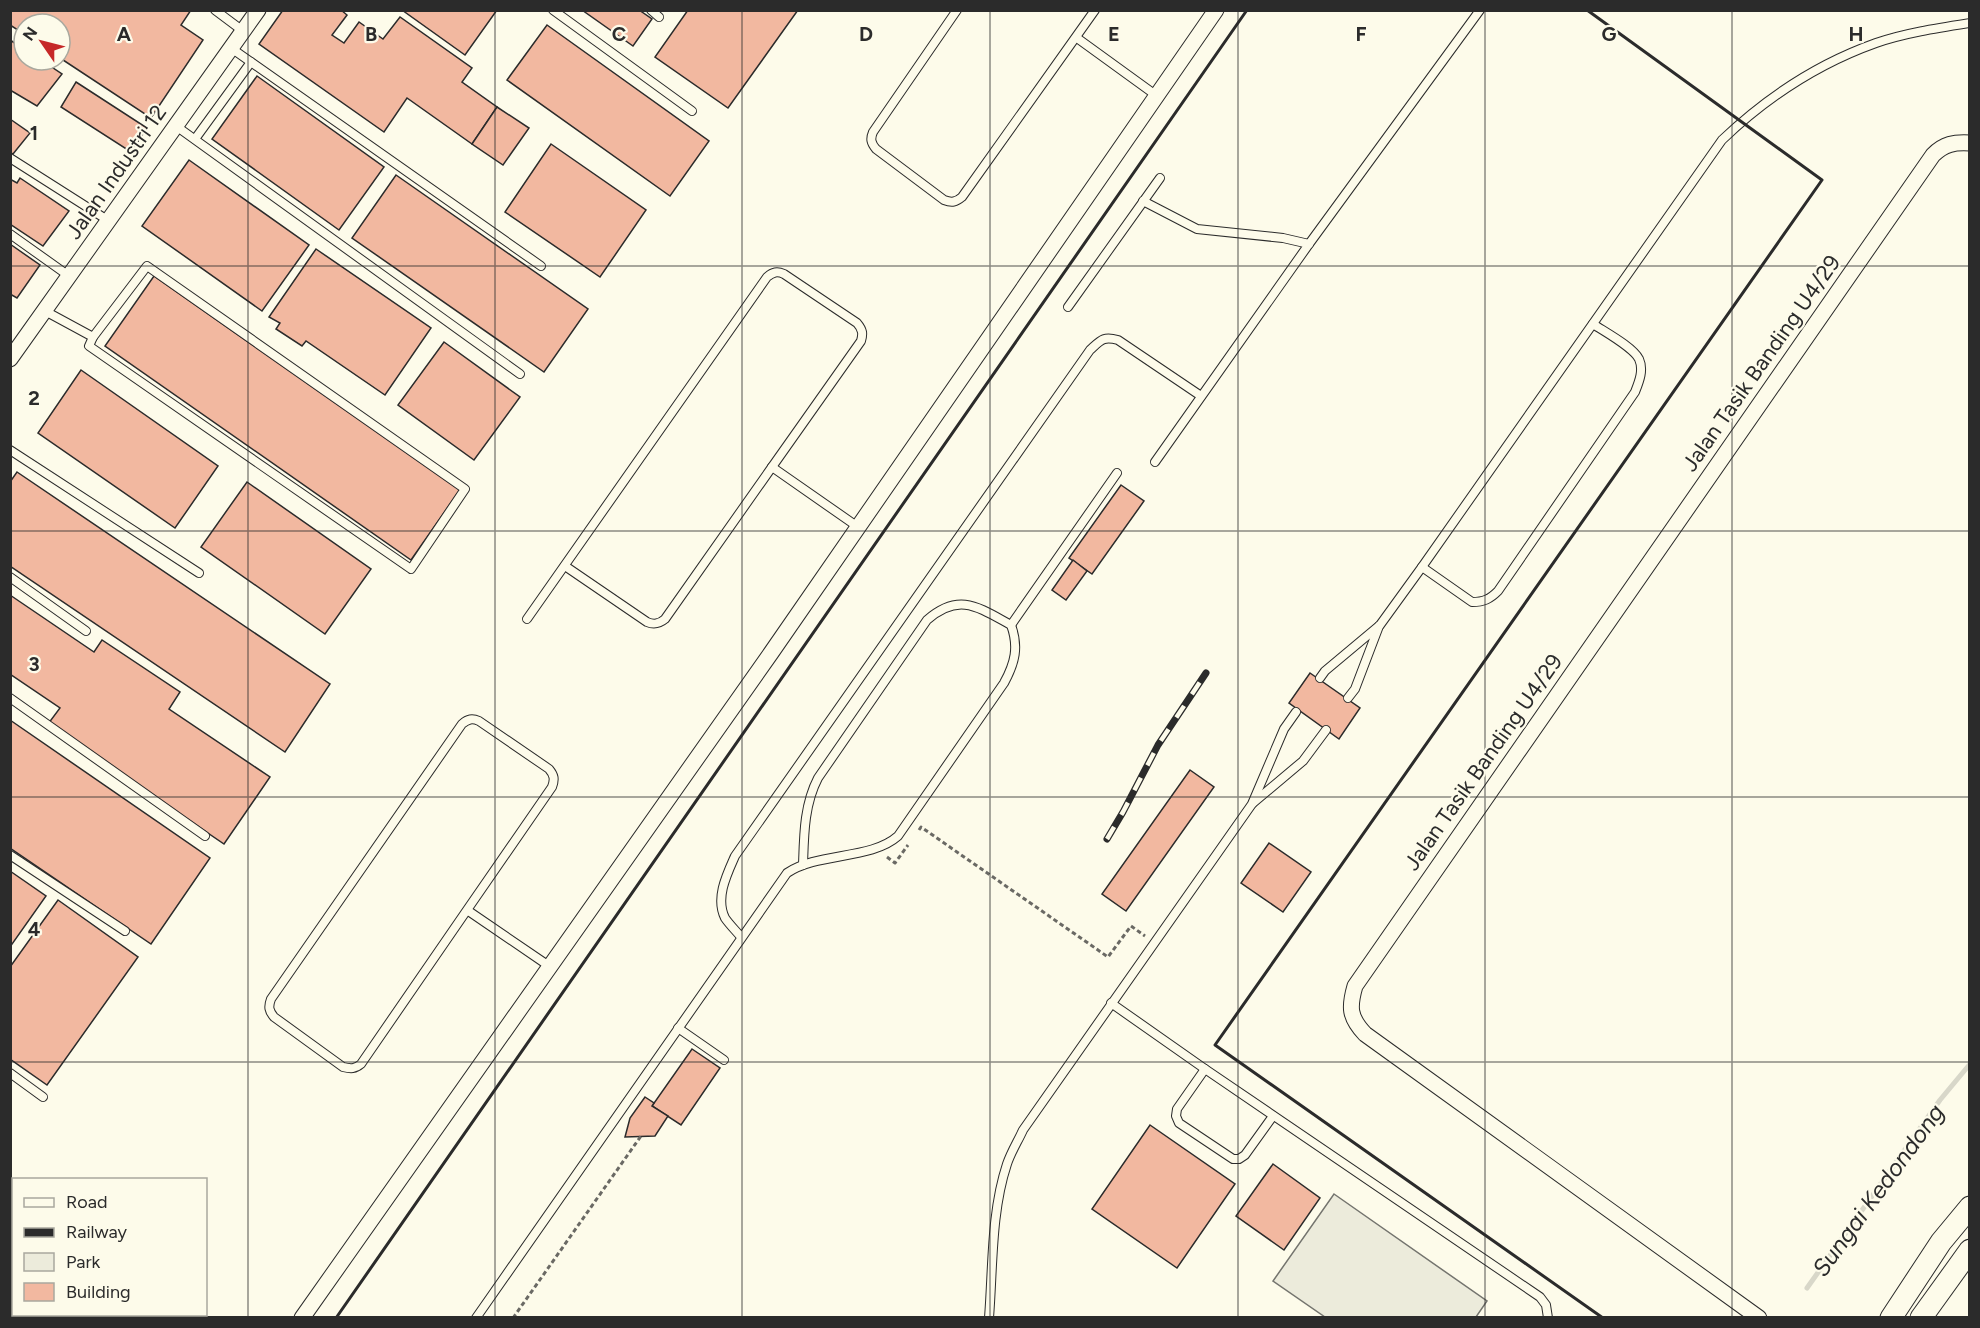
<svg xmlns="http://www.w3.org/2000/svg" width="1980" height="1328" font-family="Figtree,sans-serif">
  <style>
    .green { fill: #ecebdb; stroke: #74746e; stroke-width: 1.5 }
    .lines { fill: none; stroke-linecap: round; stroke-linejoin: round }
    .stream { stroke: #d8d7c9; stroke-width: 5 }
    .building { fill: #f2b8a0; stroke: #2b2b2b; stroke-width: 1.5 }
    .service-casing { stroke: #2b2b2b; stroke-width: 10 }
    .minor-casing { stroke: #2b2b2b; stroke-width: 17 }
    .secondary-casing { stroke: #2b2b2b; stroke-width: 23 }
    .path { stroke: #6a6964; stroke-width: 3; stroke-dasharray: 4.5 3; stroke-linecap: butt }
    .service { stroke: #fdfbea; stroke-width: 8 }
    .minor { stroke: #fdfbea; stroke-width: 15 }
    .secondary { stroke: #fdfbea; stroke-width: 21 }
    .rail-casing { stroke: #2b2b2b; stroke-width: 7 }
    .rail { stroke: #fdfbea; stroke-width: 4.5; stroke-dasharray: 14; stroke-linecap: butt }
    .wall { stroke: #2b2b2b; stroke-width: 3 }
    .grid { fill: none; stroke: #2b2b2b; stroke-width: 1.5; stroke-opacity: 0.55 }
    .labels { text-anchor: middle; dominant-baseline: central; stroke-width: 4.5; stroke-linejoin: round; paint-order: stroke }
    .street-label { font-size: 22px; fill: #2b2b2b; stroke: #fdfbea }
    .water-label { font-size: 24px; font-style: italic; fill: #2b2b2b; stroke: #fdfbea }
    .grid-label { font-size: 20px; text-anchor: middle; font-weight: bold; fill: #2b2b2b; stroke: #fdfbea; stroke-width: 4.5; stroke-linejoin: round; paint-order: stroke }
  </style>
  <rect width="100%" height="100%" fill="#fdfbea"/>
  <!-- green -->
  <path class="green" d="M1334,1194L1487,1301L1476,1317H1325L1273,1281Z"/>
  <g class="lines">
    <!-- stream -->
    <path class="stream" d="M1807,1288L1940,1100L1970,1064"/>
  </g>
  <!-- building -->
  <g class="building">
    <path d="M10,10H191L181,25L203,40L151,118L60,58V24H24V34L10,25Z"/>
    <path d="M283,10H341L347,15L332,35L344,43L359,22L383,39L400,17L472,68L462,82L497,107L472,144L407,98L384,132L259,44Z"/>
    <path d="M402,10H497L465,55Z"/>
    <path d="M582,10H639L652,19L633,46Z"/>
    <path d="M688,10H798L728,108L655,57Z"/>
    <path d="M547,25L709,141L670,196L507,80Z"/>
    <path d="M10,40L24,49V60H41L62,74L37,106L10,90Z"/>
    <path d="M257,76L384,167L339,230L212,139Z"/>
    <path d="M76,82L147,128L131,152L61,107Z"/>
    <path d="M497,107L529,128L503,165L472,144Z"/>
    <path d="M10,119L30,133L13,154L10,152Z"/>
    <path d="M551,144L646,210L600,277L505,212Z"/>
    <path d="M189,160L309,245L262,311L142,226Z"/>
    <path d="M396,175L588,309L544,372L352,238Z"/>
    <path d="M20,178L69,211L43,246L10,224V179L17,183Z"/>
    <path d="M10,244L40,265L17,298L10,294Z"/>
    <path d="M316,249L431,328L385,395L306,341L302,346L276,329L280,323L269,317Z"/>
    <path d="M154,276L460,490L411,560L105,346Z"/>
    <path d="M444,342L520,397L474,460L398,405Z"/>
    <path d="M81,370L218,466L175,528L38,433Z"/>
    <path d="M17,472L330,684L285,752L10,566V482Z"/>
    <path d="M247,482L371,569L325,634L201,547Z"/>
    <path d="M1121,485L1144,501L1092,574L1069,558Z"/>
    <path d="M1073,560L1087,571L1066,600L1052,590Z"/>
    <path d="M10,595L94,652L102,640L180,692L169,709L270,777L224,844L48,724L60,708L10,674Z"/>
    <path d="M1310,673L1360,708L1339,739L1289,703Z"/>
    <path d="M10,720L210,858L151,944L10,848Z"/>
    <path d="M1190,770L1214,787L1126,911L1102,894Z"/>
    <path d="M1269,843L1311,872L1283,912L1241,883Z"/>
    <path d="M10,871L46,896L10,947Z"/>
    <path d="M58,900L138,957L47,1085L10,1059V967Z"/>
    <path d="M692,1049L720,1068L681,1125L652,1106Z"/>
    <path d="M645,1097L654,1103L652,1106L668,1116L655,1136L625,1137L630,1118Z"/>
    <path d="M1150,1125L1235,1184L1177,1268L1092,1209Z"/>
    <path d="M1273,1164L1320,1198L1284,1250L1236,1216Z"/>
  </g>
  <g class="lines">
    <defs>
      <g id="service">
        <path d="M215,10L243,31"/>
        <path d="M553,10L692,111"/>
        <path d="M651,10L659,17"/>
        <path d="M957,10L873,132C870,139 871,143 876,149L944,200C952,203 956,202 962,197L1095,10"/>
        <path d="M1077,38L1157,96"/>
        <path d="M231,48L541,266"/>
        <path d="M176,126L520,374"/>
        <path d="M195,139L251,62"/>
        <path d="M10,158L109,221"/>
        <path d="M1143,201L1197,229L1283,238L1309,244"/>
        <path d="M10,234L69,276"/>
        <path d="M147,266L465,489L411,569L89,346L93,337Z"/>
        <path d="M1068,307L1160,178"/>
        <path d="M45,311L93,337"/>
        <path d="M10,450L199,573"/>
        <path d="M1155,462L1309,244L1480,10"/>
        <path d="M565,566L647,622C654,625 659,624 665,619L772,467L858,527"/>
        <path d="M1422,567L1472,602C1484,602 1490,599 1498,591L1635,392C1639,382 1644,370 1639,359C1633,347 1605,332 1593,324"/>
        <path d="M10,577L86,631"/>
        <path d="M527,619L767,277C773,272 777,271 784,274L857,323C863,330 863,334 861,341L772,467"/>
        <path d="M1011,625L1117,473"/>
        <path d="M1320,678L1325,671L1380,625L1422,567L1722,140C1767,97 1817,64 1876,43C1905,33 1938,28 1970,23"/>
        <path d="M10,698L205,836"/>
        <path d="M1348,698L1355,689L1379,626"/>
        <path d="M1253,803L1303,761L1326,730"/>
        <path d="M10,855L125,931"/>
        <path d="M467,910L552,787C555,779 554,775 549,769L479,721C472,718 468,719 462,724L271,999C268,1007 269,1011 274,1017L343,1067C351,1069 355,1069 361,1064L467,910L549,966"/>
        <path d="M741,937C736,931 729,924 725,918C715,898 727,874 735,856L1090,350C1101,340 1103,336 1118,340L1201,396"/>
        <path d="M1111,1003L1205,1069L1540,1297L1546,1305L1548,1318"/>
        <path d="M678,1028L724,1060"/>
        <path d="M1205,1069L1177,1109L1176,1116L1179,1123L1233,1159H1239L1245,1155L1273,1116"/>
        <path d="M10,1073L43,1097"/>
        <path d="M138,1314L142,1318"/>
        <path d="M476,1318L787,873C818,852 871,860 898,836L1004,683C1015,663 1019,647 1011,625C978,607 959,592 927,620L818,778C804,805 804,835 803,865"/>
        <path d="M989,1318C993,1267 991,1212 1007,1164C1011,1152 1018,1141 1023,1130L1252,804L1284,729L1296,712"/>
      </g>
      <g id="minor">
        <path d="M10,359L258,10"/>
        <path d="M302,1318L771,653L1216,10"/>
        <path d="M1759,1318L1365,1034C1349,1017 1349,1007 1355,986L1933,155C1944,144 1954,142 1970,143"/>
      </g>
      <g id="secondary">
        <path d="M1891,1318L1941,1242L1970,1207"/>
        <path d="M1921,1318L1970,1250"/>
      </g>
    </defs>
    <!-- service casing -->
    <use href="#service" class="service-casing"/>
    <!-- minor casing -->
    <use href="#minor" class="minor-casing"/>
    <!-- secondary casing -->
    <use href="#secondary" class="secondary-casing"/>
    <!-- path -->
    <g class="path">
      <path d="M919,830L921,827L1108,957L1131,926L1145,936"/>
      <path d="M887,857L895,863L908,845"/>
      <path d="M513,1318L641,1136"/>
    </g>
    <!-- service -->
    <use href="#service" class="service"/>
    <!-- minor -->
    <use href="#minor" class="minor"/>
    <!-- secondary -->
    <use href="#secondary" class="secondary"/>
    <defs>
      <path id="rail" d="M1107,839L1123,812L1158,745L1206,673"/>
    </defs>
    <!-- rail casing -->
    <use href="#rail" class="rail-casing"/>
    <!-- rail -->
    <use href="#rail" class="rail"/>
    <!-- wall -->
    <g class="wall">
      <path d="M1587,10L1822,180L1215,1045L1603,1318"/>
      <path d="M336,1318L1247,10"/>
    </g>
  </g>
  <!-- grid -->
  <path class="grid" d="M248,10V1318M495,10V1318M742,10V1318M990,10V1318M1238,10V1318M1485,10V1318M1732,10V1318M10,266H1970M10,531H1970M10,797H1970M10,1062H1970"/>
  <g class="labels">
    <!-- street labels -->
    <g class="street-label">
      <text transform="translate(116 172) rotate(-55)">Jalan Industri 12</text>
      <text transform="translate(1761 363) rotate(-55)">Jalan Tasik Banding U4/29</text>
      <text transform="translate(1483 762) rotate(-55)">Jalan Tasik Banding U4/29</text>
    </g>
    <!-- water labels -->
    <g class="water-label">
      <text transform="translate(1878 1190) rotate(-54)">Sungai Kedondong</text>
    </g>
  </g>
  <g class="grid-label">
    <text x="124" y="41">A</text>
    <text x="371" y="41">B</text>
    <text x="619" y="41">C</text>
    <text x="866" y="41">D</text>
    <text x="1114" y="41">E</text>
    <text x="1361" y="41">F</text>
    <text x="1609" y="41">G</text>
    <text x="1856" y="41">H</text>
    <text x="34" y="140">1</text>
    <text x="34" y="405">2</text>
    <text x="34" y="671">3</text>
    <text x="34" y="936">4</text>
  </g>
  <!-- border -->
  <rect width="1980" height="1328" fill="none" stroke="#2b2b2b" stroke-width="24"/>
  <!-- legend -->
  <rect x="12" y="1178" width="195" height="138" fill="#fdfbea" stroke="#a9a89e" stroke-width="1.5"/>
  <rect x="24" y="1198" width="30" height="9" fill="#fdfbea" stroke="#a9a89e" stroke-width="1.5"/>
  <text x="66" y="1208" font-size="18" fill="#2b2b2b">Road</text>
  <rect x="24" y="1228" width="30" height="9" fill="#2b2b2b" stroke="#a9a89e" stroke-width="1.5"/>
  <text x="66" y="1238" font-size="18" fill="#2b2b2b">Railway</text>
  <rect x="24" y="1253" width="30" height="18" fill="#ecebdb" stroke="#a9a89e" stroke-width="1.5"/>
  <text x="66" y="1268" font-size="18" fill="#2b2b2b">Park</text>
  <rect x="24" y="1283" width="30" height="18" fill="#f2b8a0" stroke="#a9a89e" stroke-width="1.5"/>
  <text x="66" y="1298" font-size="18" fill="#2b2b2b">Building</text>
  <!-- north arrow -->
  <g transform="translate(42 42) rotate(305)"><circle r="28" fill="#fdfbea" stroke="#a9a89e" stroke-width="1.5"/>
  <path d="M0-4.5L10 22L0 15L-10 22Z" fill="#c62828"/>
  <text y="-9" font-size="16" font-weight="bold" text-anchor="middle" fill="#2b2b2b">N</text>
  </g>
</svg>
